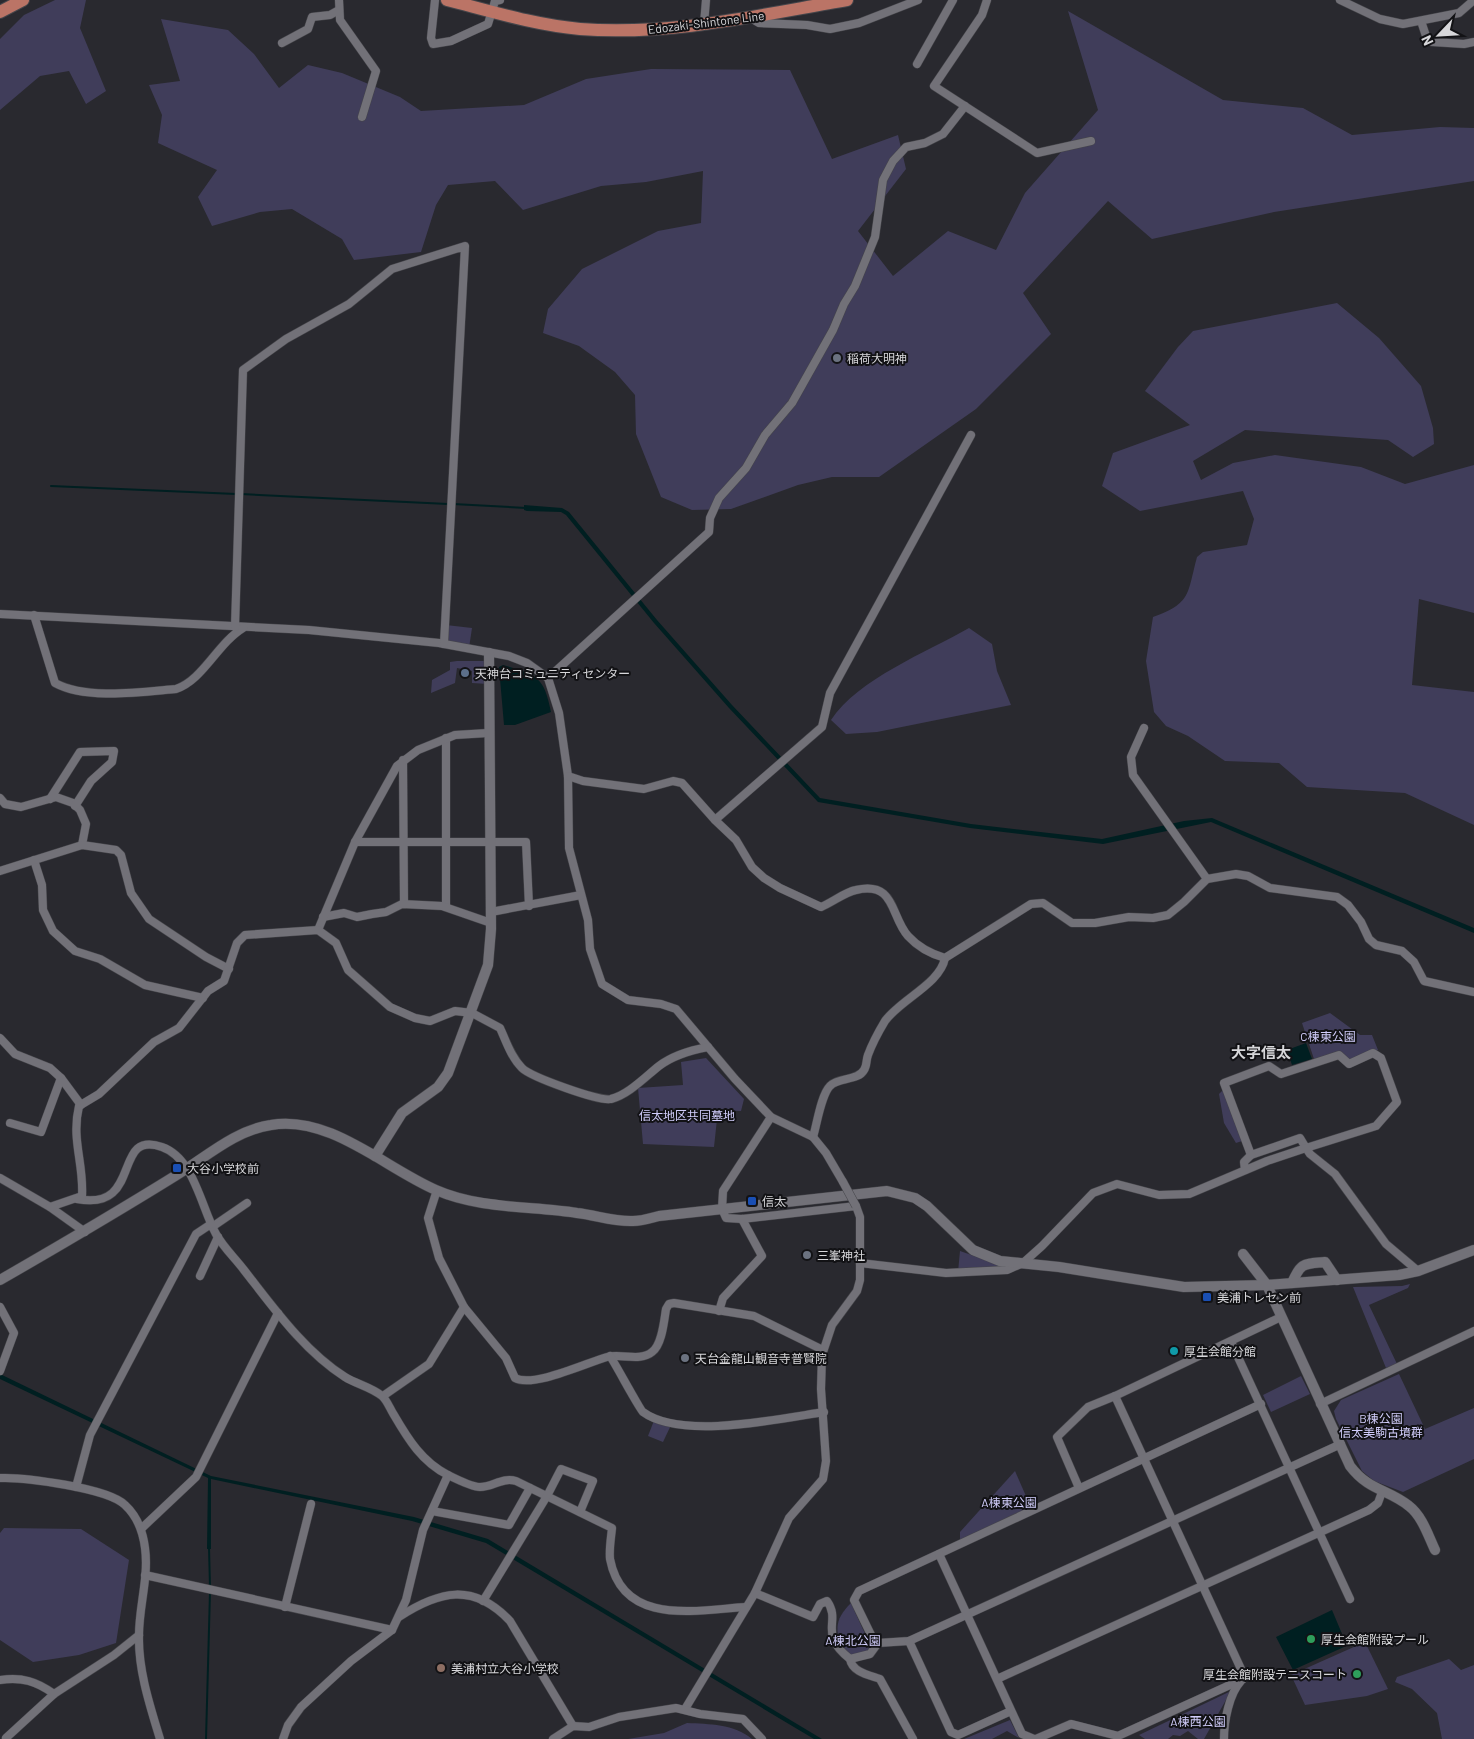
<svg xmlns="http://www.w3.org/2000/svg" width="1474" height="1739" font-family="Barlow,'Noto Sans JP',sans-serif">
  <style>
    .green { fill: #403d5a }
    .water { fill: #001f21 }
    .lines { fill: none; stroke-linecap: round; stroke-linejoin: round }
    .stream { stroke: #001f21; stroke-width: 2 }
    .minor-casing { stroke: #45454a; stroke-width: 9 }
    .tertiary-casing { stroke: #45454a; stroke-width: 11 }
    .primary-casing { stroke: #45454a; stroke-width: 14 }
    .minor { stroke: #727178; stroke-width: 8 }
    .tertiary { stroke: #727178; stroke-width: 10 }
    .primary { stroke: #bb7466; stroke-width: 12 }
    .minor-bridge-casing { stroke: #45454a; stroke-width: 9; stroke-linecap: butt }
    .minor-bridge { stroke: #727178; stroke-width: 8 }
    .worship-dot { fill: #6b7280; stroke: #121215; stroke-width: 2 }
    .service-dot { fill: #5c6f8a; stroke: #121215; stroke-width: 2 }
    .transit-dot { fill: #1a4fb4; stroke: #121215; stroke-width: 2 }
    .culture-dot { fill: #0f9aa8; stroke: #121215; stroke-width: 2 }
    .leisure-dot { fill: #2e9e5b; stroke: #121215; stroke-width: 2 }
    .education-dot { fill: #8d6e63; stroke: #121215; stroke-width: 2 }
    .labels { text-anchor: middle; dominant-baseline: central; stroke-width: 4; stroke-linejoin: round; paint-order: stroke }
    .street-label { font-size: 12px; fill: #d7d7da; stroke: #121215 }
    .poi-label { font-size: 12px; fill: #d7d7da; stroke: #121215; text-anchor: start }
    .park-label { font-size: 12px; fill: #d1cdfb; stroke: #121215 }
    .quarter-label { font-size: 15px; font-weight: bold; fill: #d7d7da; stroke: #121215 }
  </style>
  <rect width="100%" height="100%" fill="#29292f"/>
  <!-- green -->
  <g class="green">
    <path d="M55,0H86L80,28L106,91L86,104L69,71L40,76L0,110V39L24,15Z"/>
    <path d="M1068,11L1223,100L1303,108L1352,135L1440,127L1474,128V181L1274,212L1152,239L1108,201L1023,293L1051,334L976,409L879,477H832L798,485L731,509L692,510L661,497L636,434L635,395L615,372L579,346L543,333L548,309L582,269L658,231L701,223L703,171L646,182L601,186L523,210L495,181L448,185L436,205L421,252L354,260L342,239L292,209L260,212L212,226L198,197L217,170L158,143L162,115L149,85L180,81L161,19L228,30L254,54L279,88L308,65L342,73L400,97L421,111L524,105L586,79L651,69L790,70L832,159L898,135L906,169L858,231L893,276L948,231L996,250L1025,193L1098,110Z"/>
    <path d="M1337,303L1379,338L1421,386L1433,428L1434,444L1413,457L1388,440L1245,430L1193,461L1201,480L1233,463L1275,455L1361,467L1405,484L1474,465V613L1419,599L1412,685L1474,692V825L1405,793L1307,787L1279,763L1225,761L1188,736L1166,726L1154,712L1146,661L1153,617C1192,603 1187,594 1197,557L1203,552L1247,545L1254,519L1243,491L1140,511L1102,486L1113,453L1190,425L1145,391L1178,347L1193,331Z"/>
    <path d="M446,625L472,628L469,648L444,644Z"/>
    <path d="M969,628L992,644L997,671L1011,705L877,732L846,734L831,720C858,679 927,652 969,628Z"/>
    <path d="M457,661H489L488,684L472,683V671L457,668L455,683L431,693L432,680L450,670V662Z"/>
    <path d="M1330,1013L1360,1035H1372L1378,1050L1349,1064L1339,1055L1315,1062L1302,1023Z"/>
    <path d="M706,1058L744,1099L741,1111L718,1110L714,1147L643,1144L638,1088L683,1085L681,1062Z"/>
    <path d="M1225,1088L1245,1140L1236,1143L1224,1123L1219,1094Z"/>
    <path d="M960,1251L1003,1266L999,1271L958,1272Z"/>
    <path d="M1410,1284L1408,1288L1369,1305L1397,1364L1386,1368L1353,1287L1402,1286Z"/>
    <path d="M1399,1374L1425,1429L1474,1408V1459L1403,1492L1374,1481L1362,1471L1336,1419L1334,1411L1341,1400Z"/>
    <path d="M1301,1376L1310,1394L1271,1412L1263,1395Z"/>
    <path d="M655,1418L672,1423L663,1442L648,1436Z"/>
    <path d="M1015,1471L1032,1510L960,1544V1532Z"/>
    <path d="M4,1528L81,1529L129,1560L116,1643L79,1655L33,1662L0,1640V1533Z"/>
    <path d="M851,1603L871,1647L869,1652L858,1658L845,1654C835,1632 833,1621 851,1603Z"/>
    <path d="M1365,1642L1388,1689L1367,1696L1305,1705L1291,1675Z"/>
    <path d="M1449,1659L1461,1670L1474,1665V1739H1442L1437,1713L1412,1689L1395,1682L1397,1677Z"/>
    <path d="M1231,1691L1204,1739H1198L1188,1731L1180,1736L1173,1735L1168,1739H1145L1139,1735Z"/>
    <path d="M1010,1720L1019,1738L1007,1731L992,1739H964Z"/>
    <path d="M687,1723C709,1724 734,1724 752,1739H628L664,1733Z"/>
  </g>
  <!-- water -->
  <g class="water">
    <path d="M524,505L562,508L569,512L657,620L732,705L820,798L971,824L1102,839L1184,821L1212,818L1474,928V933L1211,822L1103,844L970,828L818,802L729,708L654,623L566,515L561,512L527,511L524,510Z"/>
    <path d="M503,665C537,675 544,676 551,712L515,725H504L499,667Z"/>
    <path d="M1306,1043L1312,1059L1292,1065L1287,1050Z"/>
    <path d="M0,1374L211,1476L414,1517L488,1539L822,1739H814L486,1543L412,1521L211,1479V1549H207L208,1478L0,1379Z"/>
    <path d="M1332,1610L1345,1641L1342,1642L1344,1647L1293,1670L1276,1637Z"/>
  </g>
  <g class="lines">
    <!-- stream -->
    <g class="stream">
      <path d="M51,486L236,494"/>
      <path d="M241,494L448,504"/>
      <path d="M453,504L526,508"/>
      <path d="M209,1547L210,1587"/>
      <path d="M206,1739L210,1592"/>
    </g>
    <defs>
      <g id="minor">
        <path d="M339,0L340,20L376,71L362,117"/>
        <path d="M435,0L431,38L433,44L451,41L488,24L495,1L500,0"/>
        <path d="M987,0L982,15L934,86L1037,153L1091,141"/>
        <path d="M1340,0L1380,19L1403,24L1459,13L1474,0"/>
        <path d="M749,17L759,23L807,25L830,29L859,23L918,0"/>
        <path d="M1421,21L1426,36L1432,42L1464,44L1474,42"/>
        <path d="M704,24L706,0"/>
        <path d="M282,43L308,29L312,17L330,15L339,10"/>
        <path d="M917,64L953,0"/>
        <path d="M0,614L309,630L439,643L509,656L527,663L548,678L559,713L568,776L569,848L588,920L590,949L602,984L628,1000L661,1004L676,1009L735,1079L771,1117L813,1137L826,1153L843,1182"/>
        <path d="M34,615L55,683C86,700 141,692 176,689C203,680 217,644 243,628"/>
        <path d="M235,627L243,370L286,339L349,304L392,269L465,246L444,644"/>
        <path d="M548,678L709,532L710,518L719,498L746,468L765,435L792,403L833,330L844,304L855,286L875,237L883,180L893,161L906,147L925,143L943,134L965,106"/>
        <path d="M1144,728L1131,757L1133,775L1207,879"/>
        <path d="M403,760L404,904"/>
        <path d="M568,776L583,781L644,789L673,781L682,783L715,820L736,840L752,867L764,878L780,888L821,907C833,902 845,892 856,890C896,881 890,916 908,936C918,947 931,954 945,958L1031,904L1043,903L1072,923H1095L1129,917L1153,918L1168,915L1184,902L1207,879L1236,874L1248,876L1270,888L1337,897L1348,905L1361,922L1369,939L1376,945L1402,951L1414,962L1424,981L1474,992"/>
        <path d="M0,798L5,804L21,807L56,797L73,803L80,810L86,824L82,845"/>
        <path d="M50,799L80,752L114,751L112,762L91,781L75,806"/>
        <path d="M715,820L822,727L830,693L971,435"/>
        <path d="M355,842H526L529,906"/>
        <path d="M34,860L42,885L43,910L53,931L75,951L100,959L145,985L203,998"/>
        <path d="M0,871L82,845L116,850L121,855L131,893L149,919L206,957L229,969"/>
        <path d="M446,907V738"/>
        <path d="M491,912L581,895"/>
        <path d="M323,917L344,913L357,917L372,914L386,912L402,904L442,906L491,923"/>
        <path d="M318,930L355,842L397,766L418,750L455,735L488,733"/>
        <path d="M0,1038L15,1054L50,1068L61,1078"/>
        <path d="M1373,1053L1381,1058L1397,1102L1376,1126L1306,1148L1300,1138L1251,1155L1224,1083L1269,1066L1281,1074L1339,1055L1349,1064Z"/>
        <path d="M10,1123L41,1132L61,1078L81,1105"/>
        <path d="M813,1137C817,1124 821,1095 830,1086C838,1077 858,1081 864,1070C867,1066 866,1060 868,1055C872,1044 879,1031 885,1021C901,999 940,984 945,958"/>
        <path d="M1245,1170L1244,1162L1251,1155"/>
        <path d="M0,1178L50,1207L85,1232"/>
        <path d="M437,1190L428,1218L439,1258L464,1307L506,1358L515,1378C533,1388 586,1363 607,1357C620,1353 640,1362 652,1352C662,1345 664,1321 666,1309L669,1304L674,1303L754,1316L823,1350"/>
        <path d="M77,1199C144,1212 111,1129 162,1147C194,1158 201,1207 216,1234C223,1247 235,1258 244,1270C273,1307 304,1351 345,1377C356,1384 371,1387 382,1396C387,1400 390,1409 394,1415C408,1439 422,1462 448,1475C456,1479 472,1487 480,1487C493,1487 502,1477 516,1481L612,1528C611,1538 609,1549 610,1559C623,1627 697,1610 746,1607"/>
        <path d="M50,1207L82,1196C84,1163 71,1140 79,1106L99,1094L154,1042L179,1028L208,991L224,981L237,943L245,935L318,930L336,943L348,970L390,1007L415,1018L430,1021L455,1011L472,1013L500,1028C506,1041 511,1057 522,1068C531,1077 600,1102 611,1099C628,1095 645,1077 659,1066C672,1056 692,1050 708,1047"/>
        <path d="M212,1227L247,1203"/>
        <path d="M860,1263L946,1273L1007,1270L1023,1263L1042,1246L1093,1193L1117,1184L1159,1195L1189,1194L1267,1161L1306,1148L1310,1154L1335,1174L1386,1244L1418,1271"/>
        <path d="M200,1276L218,1237"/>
        <path d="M0,1307L14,1333L0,1371"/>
        <path d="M719,1311L723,1298L762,1256L742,1219"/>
        <path d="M1231,1342L1350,1599"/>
        <path d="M610,1356C615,1363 640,1410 643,1412C681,1440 778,1419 824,1412"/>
        <path d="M383,1396L429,1364L464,1307"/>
        <path d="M1115,1396L1241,1669L1243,1679"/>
        <path d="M1261,1404L859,1591L854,1600L873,1639L878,1643L909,1641L1341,1444"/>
        <path d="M1320,1404L1474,1331"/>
        <path d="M0,1478C24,1477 108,1488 125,1505C137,1516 143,1532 145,1548C149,1577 139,1606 139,1635C138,1670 150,1706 160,1739"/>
        <path d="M76,1487L90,1435L196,1234L211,1224"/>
        <path d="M1079,1488L1057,1437L1088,1407L1115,1396L1281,1317"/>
        <path d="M432,1511L509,1525L530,1488"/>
        <path d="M142,1528L196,1477L278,1313"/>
        <path d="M939,1554L1022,1734L1034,1739"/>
        <path d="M145,1575L392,1630"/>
        <path d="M755,1593L813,1617L820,1604L827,1601C842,1622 817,1633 850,1659C852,1672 869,1675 880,1679L913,1739"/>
        <path d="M483,1601L547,1496L561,1469L593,1481L580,1512"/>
        <path d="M285,1607L311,1504"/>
        <path d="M399,1617C439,1591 473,1582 510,1621L573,1726"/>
        <path d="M909,1641L951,1732L958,1735L1011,1711"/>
        <path d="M850,1659L870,1654L878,1643"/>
        <path d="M997,1679L1369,1510L1378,1503L1382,1492"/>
        <path d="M0,1680C22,1677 36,1681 54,1694"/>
        <path d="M685,1709L755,1593L789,1518L823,1479L826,1461L821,1389L822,1355L832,1325L857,1291L860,1280V1217L856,1206L742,1219L726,1218L722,1209L723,1191L771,1117"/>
        <path d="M6,1738L54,1694L114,1655L139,1635"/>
        <path d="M283,1739L288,1725L301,1707L351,1661L392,1630L406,1600L423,1530L448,1475"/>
        <path d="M553,1739L573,1726L589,1727L619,1717L676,1708L700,1714L743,1719L762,1739"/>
        <path d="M1036,1739L1071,1724L1118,1736L1243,1679"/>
        <path d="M1224,1739C1224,1721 1229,1694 1241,1681"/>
      </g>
      <g id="tertiary">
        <path d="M375,1156L402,1113L438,1087L448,1073L488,965L491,929L489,653"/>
        <path d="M1243,1254L1267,1285L1350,1466C1369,1491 1388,1489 1409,1506C1422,1516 1428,1535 1435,1550"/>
        <path d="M0,1280C59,1246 117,1212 175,1176C205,1158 235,1130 271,1125C330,1115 385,1168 436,1190C479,1209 531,1206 577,1213C596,1215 614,1222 633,1221C642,1221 651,1218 659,1216L887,1191L915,1198L927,1206L973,1250L1000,1261L1059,1267L1184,1287L1267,1285L1399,1275L1418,1271L1474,1250"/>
        <path d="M1292,1283C1301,1262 1304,1264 1325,1262L1337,1280"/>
      </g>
      <g id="primary">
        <path d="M447,0C490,11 535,25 580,29C670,36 759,15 847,0"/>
        <path d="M0,12L23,0"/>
      </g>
    </defs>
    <!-- minor casing -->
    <use href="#minor" class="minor-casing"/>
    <!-- tertiary casing -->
    <use href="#tertiary" class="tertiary-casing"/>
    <!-- primary casing -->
    <use href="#primary" class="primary-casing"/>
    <!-- minor -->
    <use href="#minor" class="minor"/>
    <!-- tertiary -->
    <use href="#tertiary" class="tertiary"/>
    <!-- primary -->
    <use href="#primary" class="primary"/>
    <defs>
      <path id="minor-bridge" d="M843,1182L856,1206"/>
    </defs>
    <!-- minor-bridge casing -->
    <use href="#minor-bridge" class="minor-bridge-casing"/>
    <!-- minor-bridge -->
    <use href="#minor-bridge" class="minor-bridge"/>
  </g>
  <!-- markers -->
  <g class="worship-dot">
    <circle cx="837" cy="358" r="5"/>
    <circle cx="807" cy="1255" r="5"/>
    <circle cx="685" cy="1358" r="5"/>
  </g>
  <circle class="service-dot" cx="465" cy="673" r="5"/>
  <g class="transit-dot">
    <rect x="172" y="1163" width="10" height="10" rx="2.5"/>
    <rect x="747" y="1196" width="10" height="10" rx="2.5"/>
    <rect x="1202" y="1292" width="10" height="10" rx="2.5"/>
  </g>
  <circle class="culture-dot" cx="1174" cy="1351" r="5"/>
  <g class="leisure-dot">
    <circle cx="1311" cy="1639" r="5"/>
    <circle cx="1357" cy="1674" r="5"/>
  </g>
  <circle class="education-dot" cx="441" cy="1668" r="5"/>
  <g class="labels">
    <!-- street labels -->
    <g class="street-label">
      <text transform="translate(706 22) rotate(-7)">Edozaki-Shintone Line</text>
    </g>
    <!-- poi labels -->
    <g class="poi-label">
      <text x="847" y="358">稲荷大明神</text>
      <text x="475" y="673">天神台コミュニティセンター</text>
      <text x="187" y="1168">大谷小学校前</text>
      <text x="762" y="1201">信太</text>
      <text x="817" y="1255">三峯神社</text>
      <text x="1217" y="1297">美浦トレセン前</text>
      <text x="1184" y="1351">厚生会館分館</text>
      <text x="695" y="1358">天台金龍山観音寺普賢院</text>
      <text x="1321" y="1639">厚生会館附設プール</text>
      <text x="451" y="1668">美浦村立大谷小学校</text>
      <text x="1347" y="1674" text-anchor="end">厚生会館附設テニスコート</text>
    </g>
    <!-- park labels -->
    <g class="park-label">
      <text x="1328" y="1036">C棟東公園</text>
      <text x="687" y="1115">信太地区共同墓地</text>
      <text x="1381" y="1418">B棟公園<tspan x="1381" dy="14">信太美駒古墳群</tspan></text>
      <text x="1009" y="1502">A棟東公園</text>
      <text x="853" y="1640">A棟北公園</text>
      <text x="1198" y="1721">A棟西公園</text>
    </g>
    <!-- quarter labels -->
    <g class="quarter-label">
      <text x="1261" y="1052">大字信太</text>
    </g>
  </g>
  <!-- north arrow -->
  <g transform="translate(1439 35) rotate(245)" stroke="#121215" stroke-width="4" paint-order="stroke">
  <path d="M0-4L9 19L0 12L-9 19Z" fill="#d7d7da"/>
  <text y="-8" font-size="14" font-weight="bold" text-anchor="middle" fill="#d7d7da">N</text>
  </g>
</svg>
